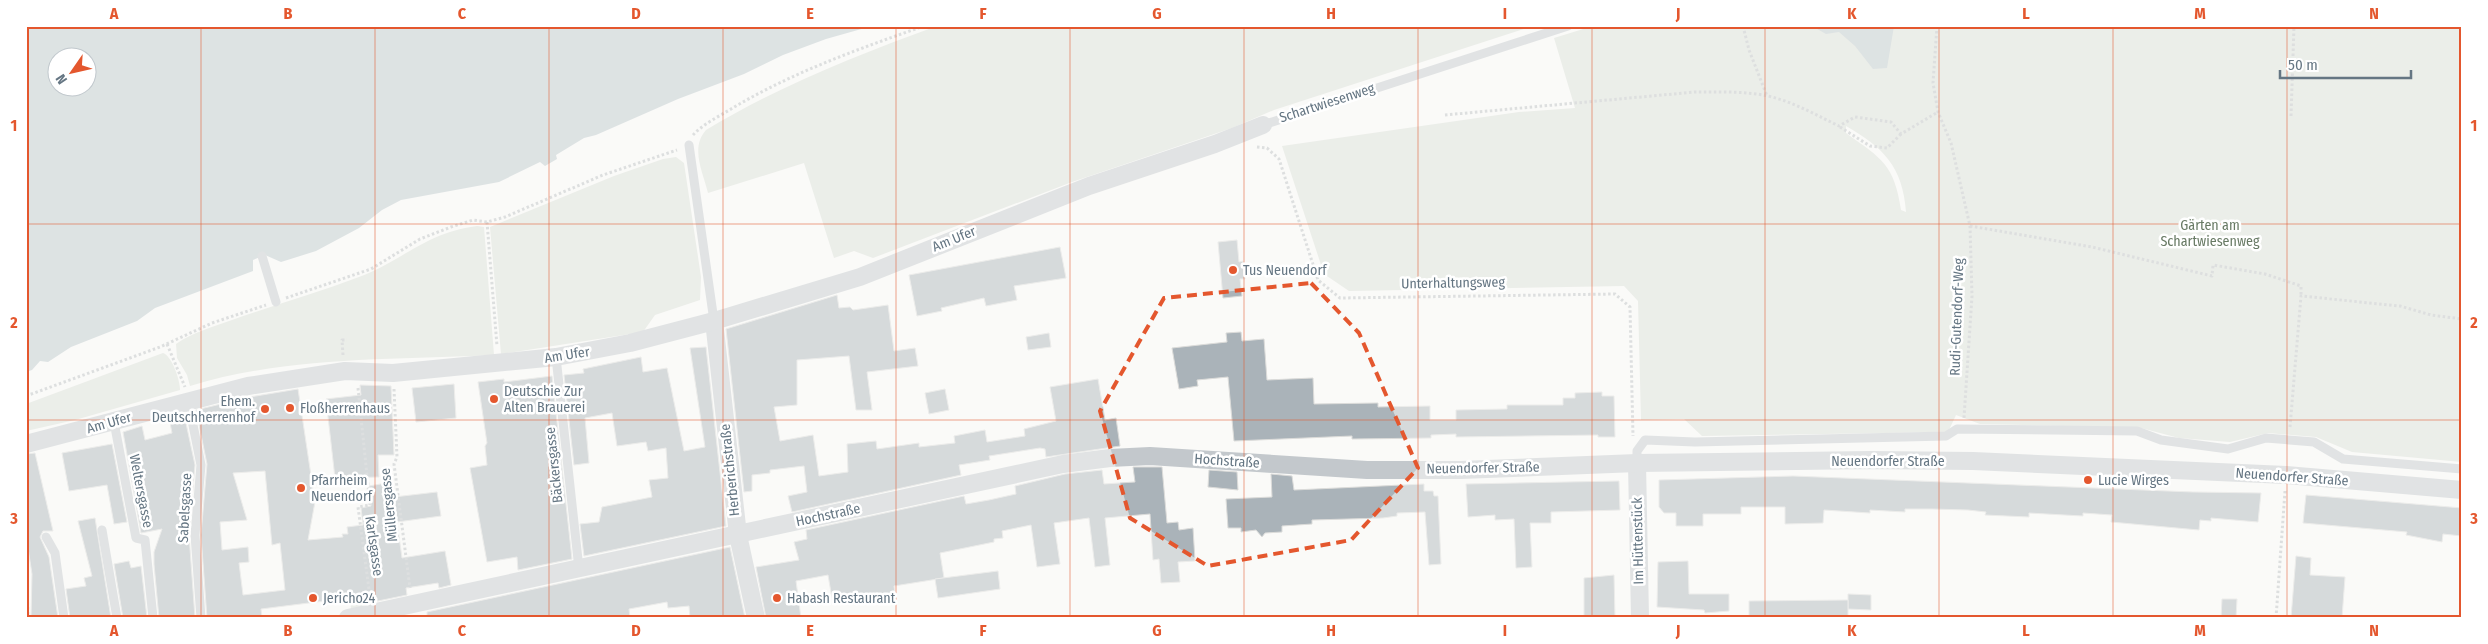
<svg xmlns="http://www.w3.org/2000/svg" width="2488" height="644" font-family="'Fira Sans Condensed',sans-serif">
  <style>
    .green { fill: #dadfd7; fill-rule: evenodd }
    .water { fill: #bbc7cb; fill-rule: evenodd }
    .building { fill: #aab3b9; stroke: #dcdcda; fill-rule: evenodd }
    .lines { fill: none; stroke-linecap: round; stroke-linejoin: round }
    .path { stroke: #bbbfc2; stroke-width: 3; stroke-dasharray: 2.5 2.5; stroke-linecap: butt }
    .service { stroke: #c3c8cc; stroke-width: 9 }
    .minor { stroke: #c3c8cc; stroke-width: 18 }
    .marked { fill: none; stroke: #e4572e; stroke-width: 4; stroke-dasharray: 10 6; stroke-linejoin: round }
    .grid { fill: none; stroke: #e4572e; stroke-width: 1; stroke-opacity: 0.55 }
    .poi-dot { fill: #e4572e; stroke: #fff; stroke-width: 2 }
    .labels { text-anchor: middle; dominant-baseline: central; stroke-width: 5; stroke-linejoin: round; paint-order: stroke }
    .street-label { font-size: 14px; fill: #657683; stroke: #fff }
    .park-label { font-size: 14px; fill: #687a64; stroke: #fff }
    .poi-label { font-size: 14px; fill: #657683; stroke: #fff; text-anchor: start }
    .neatline { fill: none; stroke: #e4572e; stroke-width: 2 }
    .grid-label { font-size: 16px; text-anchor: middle; font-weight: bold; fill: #e4572e }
  </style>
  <rect width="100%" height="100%" fill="#fafaf8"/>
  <!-- green -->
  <g class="green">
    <path d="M937,26H1533L1274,110L1232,128L1072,182L873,258L854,251L834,258L804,163L708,193C703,172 690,148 706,130C779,86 857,55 937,26Z"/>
    <path d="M1593,26H2462V462L2352,452L2316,437L2268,433L2230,442L2179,438L2141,428L1980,424L1956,415L1948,432L1702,436L1684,419L1641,420L1638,301L1624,286L1349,291L1324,274L1282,146L1519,112L1575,108L1554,38ZM1846,126C1883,147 1903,167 1906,212L1901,210C1894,164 1882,159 1846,133Z"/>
    <path d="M676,157L684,163L701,277L700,300L655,315L643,332L501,354L490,227L614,176L663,159Z"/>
    <path d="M477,226L484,227L494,355C393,360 288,356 190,386L187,375L177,358L176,344C193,332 213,327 232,320C274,305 317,293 359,277C404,260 425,233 477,226Z"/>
    <path d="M163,353C172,356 180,380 180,390L75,420L26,431V404Z"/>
    <path d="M362,556L368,606L351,609L345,559Z"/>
  </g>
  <!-- water -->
  <g class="water">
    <path d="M26,26H872L826,39L783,55L744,74L678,99L596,135L584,138L556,155L557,159L545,166L540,162L499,182L401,200L382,210L359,228L316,251L281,262L265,255L253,260V271L155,308L137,321L71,347L48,362L40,361L32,370L26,372ZM58,58H88V88H58Z"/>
    <path d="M1812,26H1894L1887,68L1873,69L1855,46L1839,32L1826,34Z"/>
  </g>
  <!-- building -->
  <g class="building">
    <path d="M1237,240L1239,262L1243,261L1245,279H1240L1242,296L1223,298L1218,242Z"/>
    <path d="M1060,247L1066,278L1014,286L1017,300L986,306L984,298L941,308L942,311L917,316L909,275Z"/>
    <path d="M837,295L839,308L850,307L853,310L888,305L894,351L915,348L918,366L867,372L872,410H856L849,356L797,360V405L774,407L780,441L813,435L819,476L848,472L847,444L876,441L877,449L919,443V447L955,443L954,436L985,430L987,442L1025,436L1024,429L1056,421L1050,387L1098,379L1105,420L1116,418L1120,446L1046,457L1045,449L1040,448L989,456L990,460L959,465L961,475L792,512L788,496L807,492L804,466L770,470V473L752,475V491L744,492L726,329Z"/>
    <path d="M1241,332L1242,341L1264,339L1267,380L1313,378L1314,404L1378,403V407L1430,406V420H1456V410L1507,409V405H1563V398H1575V393L1602,392V396H1614L1615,437H1598V435L1456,437V434L1431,435V438L1352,439V436L1234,441L1228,377L1197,380L1198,386L1179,389L1172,348L1227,342L1226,333Z"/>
    <path d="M1049,333L1051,347L1028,350L1026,337Z"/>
    <path d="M706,347L726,526L584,556L580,524L599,522L602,507L652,497L649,480L668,478L666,448L648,451L646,442L617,446L612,413L585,418L589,463L574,465L564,375L584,373L583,369L641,357L643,372L667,368L684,451L705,447L690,348Z"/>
    <path d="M552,376L572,559L518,570L517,557L487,562L470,468L487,465L485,446L487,443L478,382L504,379V382Z"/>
    <path d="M454,384L456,418L416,422L412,388Z"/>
    <path d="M360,385L391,386L394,455H378L379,477L335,478L326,399L361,395Z"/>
    <path d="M298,389L315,502L308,540L343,537L342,534H348L347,527L363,525L361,508L371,506L369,486L392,482L394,497L437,492L441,516L397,522L402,558L445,551L451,585L439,588L438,583L406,588L407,595L373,602L372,595L261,609L262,618H207L201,535L207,464L196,410L250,397ZM265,471L272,545L280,543L285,590L243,595L239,563L249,562L248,547L222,550L220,522L247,520L233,473Z"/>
    <path d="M945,389L949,410L929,414L925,393Z"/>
    <path d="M184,414L195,465L189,535L195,618H159L154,564V552L162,529L141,533L123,432L142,426L145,440L172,433L169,418Z"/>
    <path d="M112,444L127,522L114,524L107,485L69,491L62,453Z"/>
    <path d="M35,453L53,531H43L40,537L49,557L58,618H31L32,574L26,535V454Z"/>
    <path d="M1133,467H1162L1167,523L1178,522L1179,530L1193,528L1195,561L1178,562L1180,582L1161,583L1159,559L1153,560L1150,514L1105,518L1110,565L1095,567L1089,518L1054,523L1060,564L1037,567L1031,525L1002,531L1003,538L994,539V542L940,553L944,578L894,586L895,593L877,596V599L833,604L828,575L796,581L801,618H766L756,567L799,560L794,542L807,539L806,530L964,496L966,504L989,500L1016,494L1015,486L1065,474L1102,470L1104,484L1135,482Z"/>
    <path d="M1209,470L1237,472L1238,490L1208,487Z"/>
    <path d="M1271,474L1292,476L1294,490L1424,484V491H1433L1434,496H1438L1441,564L1429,565L1425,512L1397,513V516L1383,518L1312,520V524L1282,526V532L1265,533L1262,537L1256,530L1241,532V528H1228L1226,499L1272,497Z"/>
    <path d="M1793,476L2193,492L2261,493L2258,522L2211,518V521L2200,520L2199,530L2111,522L2112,515L2083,513V516L2029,513V517L1985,515L1986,512L1968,510L1932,509H1905V512L1870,510V513L1824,510L1823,523L1785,524V507H1741V514H1703V526H1676V513H1664L1659,507V480Z"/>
    <path d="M1619,481L1620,510L1551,512V523H1530L1532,567L1516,568L1514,519L1495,520V515L1468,517L1466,484Z"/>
    <path d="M2306,495L2462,508V536L2443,534L2442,542L2406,535L2407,532L2303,523Z"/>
    <path d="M95,518L111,618H70L66,589L86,586L84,578L92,576L78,521Z"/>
    <path d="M730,547L745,618H690L689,606L668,608L667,602L629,609L630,618H427V612Z"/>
    <path d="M2296,556L2311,558L2310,575L2345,577L2342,618H2291Z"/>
    <path d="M129,561L131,568L141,566L147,618H123L114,564Z"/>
    <path d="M1688,561L1689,594H1729V611L1705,613L1704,610L1657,607L1658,562Z"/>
    <path d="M998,571L1000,589L938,598L935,579Z"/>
    <path d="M1614,575L1615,618H1584V578Z"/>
    <path d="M1848,594L1871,595V610L1848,609Z"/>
    <path d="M2222,599H2237L2236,618H2221Z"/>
    <path d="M1848,600V616H1749V601Z"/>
  </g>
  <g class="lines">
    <!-- path -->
    <g class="path">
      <path d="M1743,26L1749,50L1767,96"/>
      <path d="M1937,26L1933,83L1938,112L1951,143L1970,226L1972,296L1964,418"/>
      <path d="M1445,115L1695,92C1719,92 1745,91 1768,96C1794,102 1816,115 1839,126L1855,117L1891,122L1901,134L1938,112"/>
      <path d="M2291,116L2294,26"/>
      <path d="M1840,127L1870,146L1887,148L1901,134"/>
      <path d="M693,135C703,124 718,117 731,109C791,73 858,49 924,26"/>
      <path d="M1257,147L1267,148L1279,159L1318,280L1340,298L1615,294L1630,307L1633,436"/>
      <path d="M487,222L497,346"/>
      <path d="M1970,226L2092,247L2212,276L2213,265L2265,274L2301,286V296"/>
      <path d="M286,298L371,269L420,239L451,227L473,220L487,222L505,217L603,175L677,150"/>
      <path d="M167,344L185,387"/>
      <path d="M343,355L342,340H347"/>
      <path d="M358,388L370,505L358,507L370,597"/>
      <path d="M394,389L397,457L394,464L410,588"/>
      <path d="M26,396L160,347L212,323L266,305"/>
      <path d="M2290,427L2301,296L2400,306L2431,315L2462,319"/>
      <path d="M26,547L28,618"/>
      <path d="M2276,618L2285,491"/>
    </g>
    <!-- service -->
    <g class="service">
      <path d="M1263,125L1568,26"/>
      <path d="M689,145L714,321"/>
      <path d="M262,256L276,302"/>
      <path d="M556,357L579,569"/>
      <path d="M188,400L201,465L195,535L201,618"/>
      <path d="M114,422L136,538L145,540L153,618"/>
      <path d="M1637,463V451L1645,440L1695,442L1946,436L1957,429L2137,431L2161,440L2228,449L2266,438L2314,442L2343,459L2462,469"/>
      <path d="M102,530L117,618"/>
      <path d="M46,537L55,553L64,618"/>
    </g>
    <!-- minor -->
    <g class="minor">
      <path d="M714,321L738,535L756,618"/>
      <path d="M26,444L248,386L345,371L393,373L556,357L630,343L714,321L860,277L1089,186L1215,144L1263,125"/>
      <path d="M1637,463L1640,618"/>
      <path d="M348,618L1063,464L1110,458L1150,456L1367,470H1461L1637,463L1871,460L1973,461L2286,475L2462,490"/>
    </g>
  </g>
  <!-- marked area -->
  <path d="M0 0H2488V644H0ZM1311,283L1359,333L1418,468L1351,540L1208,566L1130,518L1100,411L1164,298Z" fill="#fafaf8" fill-opacity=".55" fill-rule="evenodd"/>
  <path class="marked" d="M1311,283L1359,333L1418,468L1351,540L1208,566L1130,518L1100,411L1164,298Z"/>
  <!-- grid -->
  <path class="grid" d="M201,26V618M375,26V618M549,26V618M723,26V618M896,26V618M1070,26V618M1244,26V618M1418,26V618M1592,26V618M1765,26V618M1939,26V618M2113,26V618M2287,26V618M26,224H2462M26,420H2462"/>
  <!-- markers -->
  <g class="poi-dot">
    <circle cx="1233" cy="270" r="5"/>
    <circle cx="494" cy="399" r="5"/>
    <circle cx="290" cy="408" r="5"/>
    <circle cx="265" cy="409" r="5"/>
    <circle cx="2088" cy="480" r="5"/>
    <circle cx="301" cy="488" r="5"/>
    <circle cx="313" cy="598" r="5"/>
    <circle cx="777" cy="598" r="5"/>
  </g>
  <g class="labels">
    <!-- street labels -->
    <g class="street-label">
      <text transform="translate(1327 103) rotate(-18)">Schartwiesenweg</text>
      <text transform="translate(954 239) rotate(-22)">Am Ufer</text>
      <text transform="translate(1453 283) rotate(-1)">Unterhaltungsweg</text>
      <text transform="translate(1957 317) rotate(-88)">Rudi-Gutendorf-Weg</text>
      <text transform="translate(567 355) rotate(-9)">Am Ufer</text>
      <text transform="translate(109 423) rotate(-16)">Am Ufer</text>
      <text transform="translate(1227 461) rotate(4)">Hochstraße</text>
      <text x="1888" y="461">Neuendorfer Straße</text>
      <text transform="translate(554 465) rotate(-96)">Bäckersgasse</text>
      <text transform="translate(1483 468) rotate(-1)">Neuendorfer Straße</text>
      <text transform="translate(730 470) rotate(-96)">Herberichstraße</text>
      <text transform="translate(2292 477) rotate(4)">Neuendorfer Straße</text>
      <text transform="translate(141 491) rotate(79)">Weltersgasse</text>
      <text transform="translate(389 505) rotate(-96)">Müllersgasse</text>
      <text transform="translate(185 508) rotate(-87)">Sabelsgasse</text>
      <text transform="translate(828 515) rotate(-12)">Hochstraße</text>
      <text transform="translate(1638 541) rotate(-91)">Im Hüttenstück</text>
      <text transform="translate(374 546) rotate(82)">Karlsgasse</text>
    </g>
    <!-- park labels -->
    <g class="park-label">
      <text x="2210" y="225">Gärten am<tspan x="2210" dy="16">Schartwiesenweg</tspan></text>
    </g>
    <!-- poi labels -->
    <g class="poi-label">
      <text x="1243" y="270">Tus Neuendorf</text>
      <text x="504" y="391">Deutschie Zur<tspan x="504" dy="16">Alten Brauerei</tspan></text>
      <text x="255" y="401" text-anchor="end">Ehem.<tspan x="255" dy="16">Deutschherrenhof</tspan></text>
      <text x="300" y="408">Floßherrenhaus</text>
      <text x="311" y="480">Pfarrheim<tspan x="311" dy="16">Neuendorf</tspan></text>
      <text x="2098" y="480">Lucie Wirges</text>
      <text x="323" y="598">Jericho24</text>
      <text x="787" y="598">Habash Restaurant</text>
    </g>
  </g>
  <!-- border -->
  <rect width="2488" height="644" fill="none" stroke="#ffffff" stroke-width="55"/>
  <!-- north arrow -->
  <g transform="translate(72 72) rotate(236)"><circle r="24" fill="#ffffff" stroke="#c1c8cd"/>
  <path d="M0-4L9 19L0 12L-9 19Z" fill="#e4572e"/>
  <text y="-8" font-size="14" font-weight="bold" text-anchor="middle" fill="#657683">N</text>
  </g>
  <!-- scale -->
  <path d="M2280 70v8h131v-8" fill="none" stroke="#657683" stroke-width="2.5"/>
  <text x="2288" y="70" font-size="15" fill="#657683" stroke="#ffffff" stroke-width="4" paint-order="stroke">50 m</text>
  <rect x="28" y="28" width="2432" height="588" class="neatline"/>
  <g class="grid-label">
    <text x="114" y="19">A</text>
    <text x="288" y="19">B</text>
    <text x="462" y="19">C</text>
    <text x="636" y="19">D</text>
    <text x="810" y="19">E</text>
    <text x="983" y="19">F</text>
    <text x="1157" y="19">G</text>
    <text x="1331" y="19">H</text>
    <text x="1505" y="19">I</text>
    <text x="1678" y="19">J</text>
    <text x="1852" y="19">K</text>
    <text x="2026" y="19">L</text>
    <text x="2200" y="19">M</text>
    <text x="2374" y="19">N</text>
    <text x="14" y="131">1</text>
    <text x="2474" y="131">1</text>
    <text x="14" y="328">2</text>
    <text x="2474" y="328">2</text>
    <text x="14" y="524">3</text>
    <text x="2474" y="524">3</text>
    <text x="114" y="636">A</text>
    <text x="288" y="636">B</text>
    <text x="462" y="636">C</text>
    <text x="636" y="636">D</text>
    <text x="810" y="636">E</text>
    <text x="983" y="636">F</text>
    <text x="1157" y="636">G</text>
    <text x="1331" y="636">H</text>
    <text x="1505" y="636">I</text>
    <text x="1678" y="636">J</text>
    <text x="1852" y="636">K</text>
    <text x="2026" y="636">L</text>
    <text x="2200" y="636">M</text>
    <text x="2374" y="636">N</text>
  </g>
</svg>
